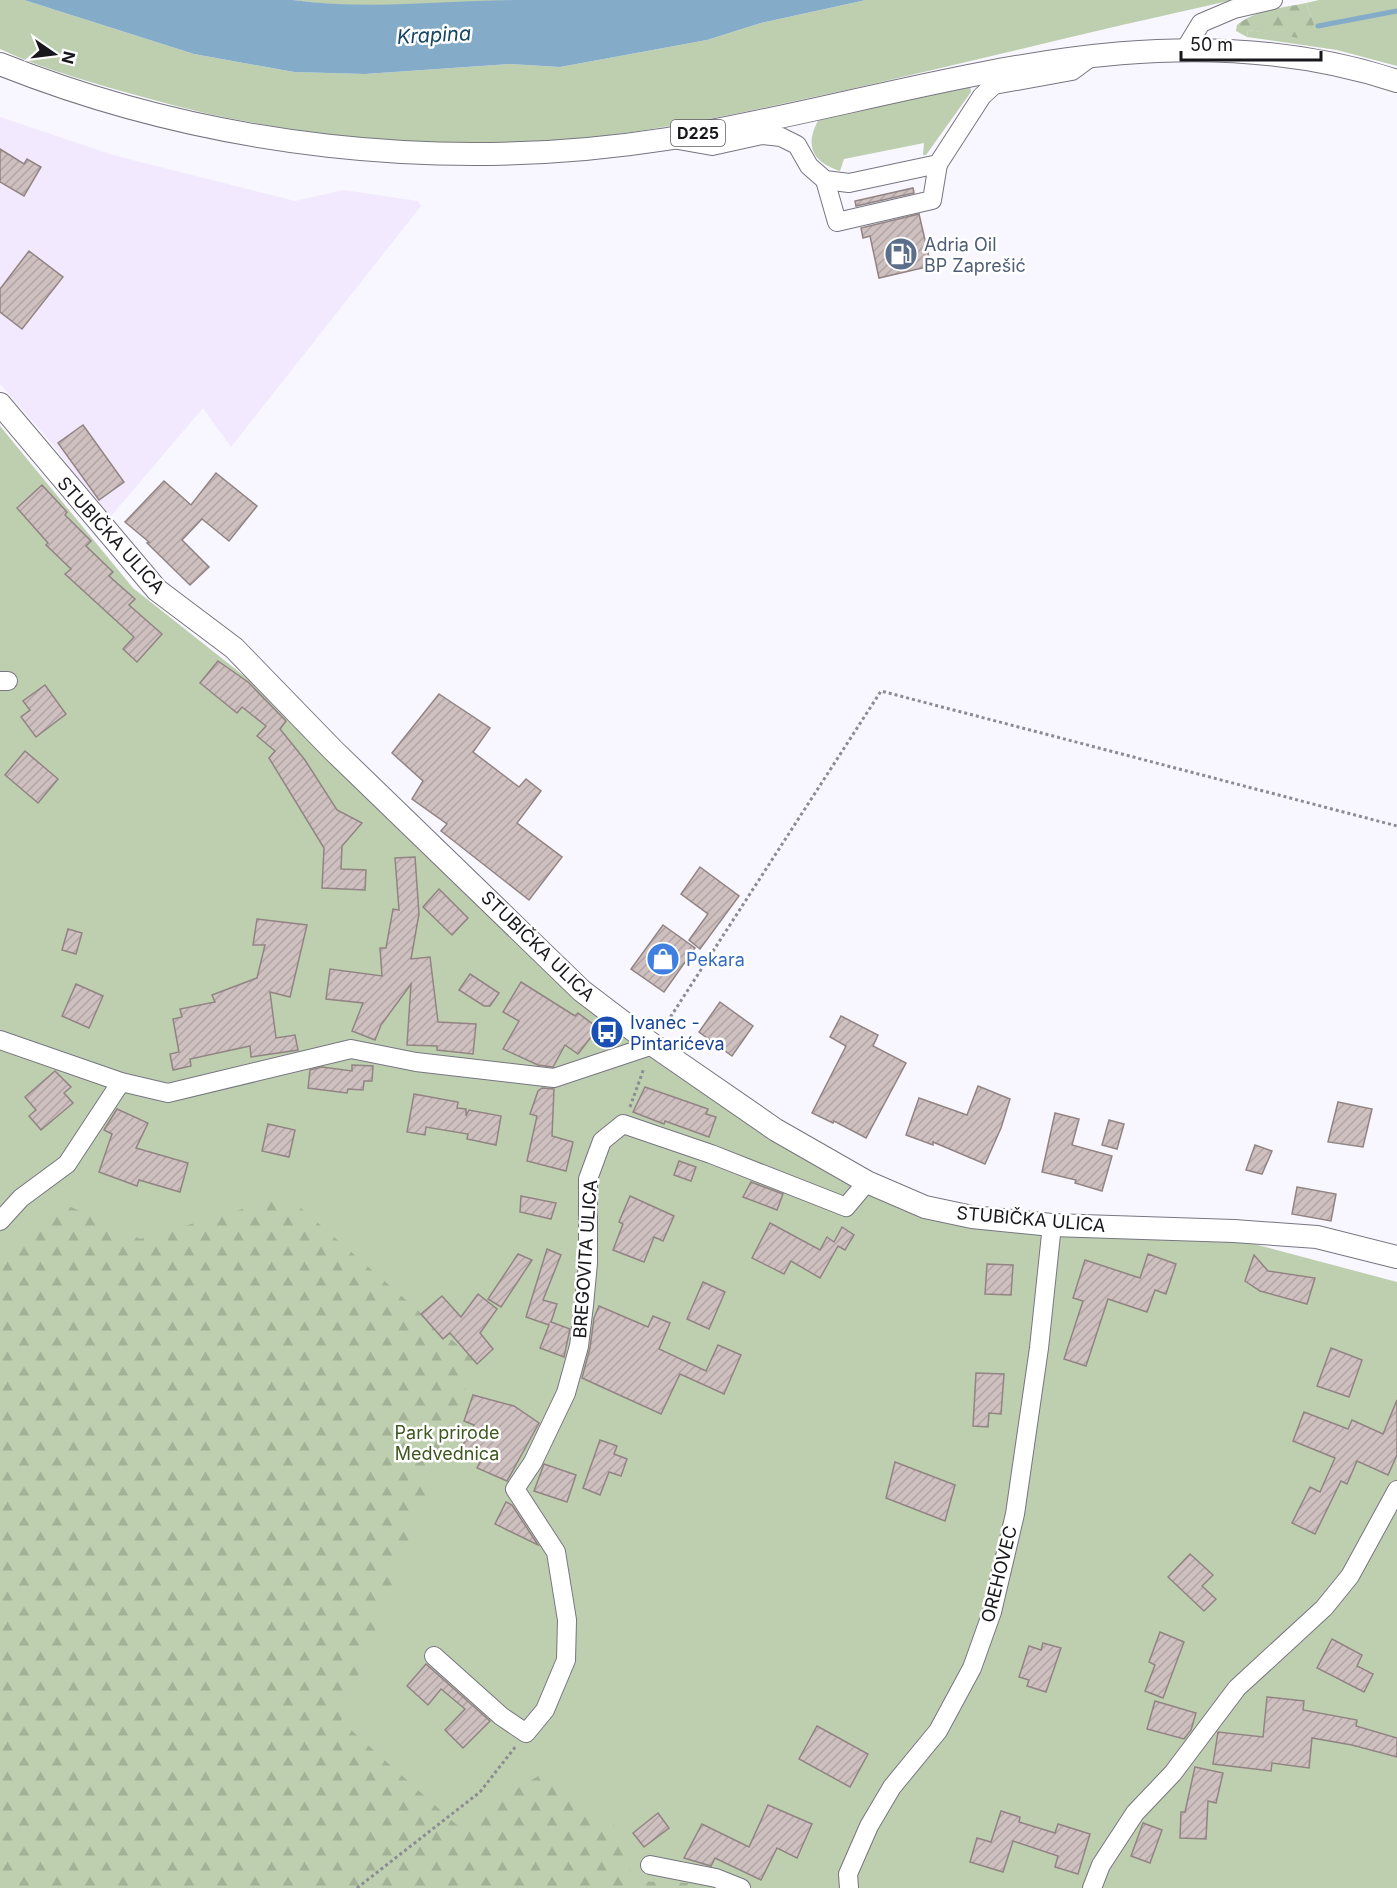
<svg xmlns="http://www.w3.org/2000/svg" width="1397" height="1888" font-family="Inter,sans-serif">
  <style>
    .industrial { fill: #f3e9fe }
    .green { fill: #becfb0 }
    .forest { fill: url(#forest-firs) }
    .water { fill: #84acc8 }
    .lines { fill: none; stroke-linecap: round; stroke-linejoin: round }
    .stream { stroke: #84acc8; stroke-width: 5 }
    .building { fill: url(#building-hatch); stroke: #918483; stroke-width: 1.5 }
    .minor-casing { stroke: #777580; stroke-width: 20 }
    .major-casing { stroke: #777580; stroke-width: 24 }
    .path { stroke: #8c8b91; stroke-width: 3; stroke-dasharray: 3 3; stroke-linecap: butt }
    .minor { stroke: #fff; stroke-width: 18 }
    .major { stroke: #fff; stroke-width: 22 }
    .labels { text-anchor: middle; dominant-baseline: central; stroke-width: 5; stroke-linejoin: round; paint-order: stroke }
    .shield { fill: #fff; stroke: #5d5d5f; stroke-width: 1.5 }
    .shield-label { font-size: 16px; font-weight: bold; fill: #18171b }
    .service-label { font-size: 18px; fill: #4e5e75; stroke: #fff; text-anchor: start }
    .street-label { font-size: 18px; fill: #18171b; stroke: #fff }
    .shop-label { font-size: 18px; fill: #366cbe; stroke: #fff; text-anchor: start }
    .transit-label { font-size: 18px; fill: #164399; stroke: #fff; text-anchor: start }
    .park-label { font-size: 18px; fill: #3d571f; stroke: #fff }
    .water-label { font-size: 20px; font-style: italic; fill: #154662; stroke: #fff }
  </style>
  <defs>
    <pattern id="forest-firs" width="22" height="20" patternUnits="userSpaceOnUse" patternTransform="scale(1.5)"><rect width="22" height="20" fill="#becfb0"/><path d="M5 1l3.5 6h-7zM16 11l3.5 6h-7z" fill="#a3b197"/></pattern>
    <pattern id="building-hatch" width="6" height="6" patternUnits="userSpaceOnUse" patternTransform="scale(1.5)"><rect width="6" height="6" fill="#cfc0c0"/><path d="M-1 1l2-2M0 6l6-6M5 7l2-2" fill="none" stroke="#b1a4a4"/></pattern>
  </defs>
  <rect width="100%" height="100%" fill="#f8f6fe"/>
  <!-- industrial -->
  <path class="industrial" d="M0,117L113,155L295,201L343,190L418,201L421,206L231,447L203,408L106,522L58,451L0,384Z"/>
  <!-- green -->
  <g class="green">
    <path d="M0,0H24L194,54L294,72L365,74L510,64L560,67L707,40L761,23L866,0H1233C1105,28 978,60 851,89C762,108 674,129 583,138C439,151 289,138 150,99C100,85 47,71 0,49Z"/>
    <path d="M293,0H513C441,5 365,10 293,0Z"/>
    <path d="M1319,0H1397V66L1337,50L1247,37L1248,30L1273,33L1314,24L1306,3Z"/>
    <path d="M970,85L971,92L926,155H923L924,143L844,159L840,171C812,162 804,145 819,119Z"/>
    <path d="M0,426L133,588L324,739L557,967L776,1130L938,1208L1041,1235L1243,1241L1397,1282V1888H0Z"/>
  </g>
  <!-- forest -->
  <g class="forest">
    <path d="M1306,3L1314,24L1306,39L1248,30L1247,37L1236,31L1237,25C1256,9 1283,8 1306,3Z"/>
    <path d="M287,1196L476,1361L341,1721L457,1825L540,1775L615,1826L634,1881L689,1883L685,1888H0V1254L28,1237L69,1206L140,1239Z"/>
  </g>
  <!-- water -->
  <path class="water" d="M24,0H293C367,10 442,1 516,0C632,0 749,0 866,0L761,23L707,40L560,67L510,64L365,74L294,72L194,54Z"/>
  <g class="lines">
    <!-- stream -->
    <path class="stream" d="M1318,26L1397,11"/>
  </g>
  <!-- building -->
  <g class="building">
    <path d="M0,149L24,164L27,159L41,167L24,196L0,182Z"/>
    <path d="M913,188L914,193L856,206L855,201Z"/>
    <path d="M919,214L931,266L879,278L870,236L863,238L861,228Z"/>
    <path d="M29,251L63,277L22,329L0,312V289Z"/>
    <path d="M83,425L124,482L99,500L58,443Z"/>
    <path d="M216,473L257,506L229,541L202,519L182,540L209,567L190,585L147,543L149,542L125,522L164,481L191,505Z"/>
    <path d="M42,485L67,512L65,515L91,541L86,546L113,572L109,576L135,599L129,605L162,634L137,662L123,649L134,637L65,574L71,569L46,545L48,543L17,508Z"/>
    <path d="M218,661L248,682L286,721L280,729L305,760L337,810L362,823L342,846L341,869L366,870L365,890L322,888L324,848L269,758L275,751L257,736L266,726L242,707L237,713L200,683Z"/>
    <path d="M45,685L66,714L36,737L21,717L30,710L23,701Z"/>
    <path d="M439,694L490,728L473,752L519,787L526,779L541,791L517,823L562,857L529,900L441,831L447,824L412,799L423,781L392,753Z"/>
    <path d="M25,751L58,779L38,803L5,775Z"/>
    <path d="M415,857L419,914L411,959L430,957L438,1022L476,1024L473,1054L437,1050V1046L407,1045L411,984L381,1025L375,1040L352,1031L363,1003L326,999L330,969L382,976L380,948H386L393,909L399,910L395,858Z"/>
    <path d="M700,867L739,896L700,949L689,940L708,914L681,894Z"/>
    <path d="M439,889L468,918L452,935L423,907Z"/>
    <path d="M257,919L307,925L290,997L270,992L276,1038L295,1035L298,1050L251,1057L250,1046L190,1059L191,1066L173,1070L170,1054L179,1052L173,1019L182,1017L180,1009L215,1002L212,995L257,978L265,945H253Z"/>
    <path d="M663,925L695,948L664,992L631,969Z"/>
    <path d="M68,929L82,933L76,954L62,950Z"/>
    <path d="M470,974L499,993L490,1006H484L459,990Z"/>
    <path d="M521,982L575,1016L578,1013L598,1028L578,1054L565,1045L553,1067L538,1065L503,1049L519,1021L503,1012Z"/>
    <path d="M76,984L103,996L89,1028L62,1016Z"/>
    <path d="M720,1002L753,1026L732,1056L699,1032Z"/>
    <path d="M841,1016L878,1035L873,1046L906,1063L866,1138L834,1121L833,1123L812,1113L846,1046L830,1037Z"/>
    <path d="M352,1065L373,1066L372,1081H364L363,1090L348,1089L347,1093L308,1088L310,1070L322,1067L352,1071Z"/>
    <path d="M55,1071L71,1087L64,1093L73,1103L41,1130L29,1116L36,1110L25,1097Z"/>
    <path d="M978,1086L1010,1099L1001,1128L985,1164L933,1142V1145L906,1135L919,1098L967,1115Z"/>
    <path d="M645,1087L708,1109L706,1114L716,1117L709,1137L665,1121L664,1124L633,1112Z"/>
    <path d="M542,1088L554,1089L552,1136L573,1142L566,1171L527,1161L537,1116L530,1114L538,1091Z"/>
    <path d="M414,1094L458,1102L457,1108L466,1109V1116L469,1110L501,1116L496,1145L467,1139L468,1134L426,1127L425,1135L407,1132Z"/>
    <path d="M1338,1102L1372,1109L1363,1147L1328,1142Z"/>
    <path d="M117,1109L148,1123L136,1148L188,1163L180,1192L139,1180L137,1186L99,1172L112,1134L104,1130Z"/>
    <path d="M1055,1113L1079,1119L1072,1145L1112,1156L1102,1191L1075,1183L1076,1180L1042,1172Z"/>
    <path d="M1109,1120L1124,1124L1117,1149L1102,1145Z"/>
    <path d="M268,1124L295,1130L289,1157L262,1151Z"/>
    <path d="M1255,1145L1272,1151L1262,1174L1246,1170Z"/>
    <path d="M679,1161L696,1167L691,1181L674,1175Z"/>
    <path d="M751,1182L783,1194L777,1210L743,1197Z"/>
    <path d="M1297,1187L1336,1194L1331,1221L1292,1214Z"/>
    <path d="M521,1196L556,1203L551,1219L520,1212Z"/>
    <path d="M630,1196L674,1216L663,1241L654,1237L644,1262L613,1250L623,1224L619,1222Z"/>
    <path d="M770,1223L820,1250L827,1237L834,1242L842,1227L854,1235L845,1250L838,1246L820,1278L791,1261L784,1274L752,1258Z"/>
    <path d="M547,1249L561,1255L543,1300L557,1304L551,1322L570,1329L564,1357L540,1348L549,1325L526,1317Z"/>
    <path d="M518,1254L532,1260L501,1307L488,1299Z"/>
    <path d="M1148,1254L1176,1264L1166,1294L1155,1290L1147,1312L1108,1299L1086,1366L1064,1359L1083,1301L1073,1298L1085,1260L1140,1278Z"/>
    <path d="M1254,1255L1268,1271L1315,1278L1307,1304L1260,1291L1245,1281Z"/>
    <path d="M987,1264L1013,1265L1011,1295L985,1294Z"/>
    <path d="M703,1282L725,1292L709,1329L687,1319Z"/>
    <path d="M478,1294L497,1309L480,1333L493,1349L477,1364L450,1333L443,1339L421,1314L442,1296L461,1317Z"/>
    <path d="M599,1306L648,1327L653,1316L670,1323L659,1349L706,1371L718,1345L741,1355L724,1394L680,1374L661,1414L582,1378L590,1348L594,1318Z"/>
    <path d="M1331,1348L1362,1360L1349,1397L1317,1386Z"/>
    <path d="M976,1373L1004,1374L1001,1414L989,1413L988,1427L973,1426Z"/>
    <path d="M473,1395L514,1406L539,1423L507,1481L477,1468L480,1462L460,1450L474,1425L464,1421Z"/>
    <path d="M1397,1400V1455L1388,1475L1357,1461L1347,1484L1341,1481L1315,1534L1292,1523L1310,1487L1320,1492L1335,1458L1293,1441L1304,1412L1348,1429L1352,1420L1383,1434Z"/>
    <path d="M600,1440L617,1446L614,1454L627,1459L621,1476L609,1472L600,1495L583,1488Z"/>
    <path d="M895,1462L955,1485L945,1521L886,1498Z"/>
    <path d="M544,1464L576,1475L567,1502L534,1491Z"/>
    <path d="M506,1502L512,1505L538,1545L495,1524Z"/>
    <path d="M1190,1554L1213,1575L1202,1586L1216,1599L1204,1611L1168,1577Z"/>
    <path d="M1160,1632L1184,1642L1163,1698L1145,1691L1155,1665L1149,1662Z"/>
    <path d="M1332,1639L1362,1655L1357,1666L1373,1674L1364,1692L1317,1668Z"/>
    <path d="M1043,1643L1061,1648L1046,1692L1027,1686L1029,1680L1019,1677L1029,1646L1041,1650Z"/>
    <path d="M426,1664L490,1721L463,1748L445,1730L465,1709L441,1689L428,1705L407,1686Z"/>
    <path d="M1267,1697L1304,1701L1303,1710L1357,1720L1356,1726L1397,1738V1757L1352,1745L1312,1738L1309,1768L1272,1763L1271,1771L1213,1764L1218,1732L1263,1737Z"/>
    <path d="M1155,1701L1196,1713L1191,1730L1184,1739L1147,1729Z"/>
    <path d="M817,1726L868,1754L850,1787L799,1759Z"/>
    <path d="M1195,1767L1223,1773L1216,1803L1208,1801L1206,1839L1180,1838L1181,1812H1185Z"/>
    <path d="M768,1805L812,1824L797,1858L777,1848L761,1880L715,1858L711,1866L684,1858L702,1824L749,1847Z"/>
    <path d="M1001,1811L1020,1817L1019,1822L1055,1833L1058,1824L1090,1834L1078,1874L1055,1867L1058,1856L1013,1841L1003,1872L970,1862L977,1838L991,1842Z"/>
    <path d="M658,1813L669,1828L644,1847L633,1833Z"/>
    <path d="M1143,1823L1162,1830L1150,1863L1131,1856Z"/>
  </g>
  <g class="lines">
    <defs>
      <g id="minor">
        <path d="M1187,46L1201,23L1234,9L1273,0"/>
        <path d="M678,140L712,146L762,135L781,137L797,145L809,166L825,180L849,183L938,164L982,96L994,85L1072,71L1091,57"/>
        <path d="M825,180L837,222L932,200L938,164"/>
        <path d="M0,681H8"/>
        <path d="M0,1040L121,1082L168,1093L351,1049L416,1062L554,1078L653,1045"/>
        <path d="M0,1221L21,1198L67,1164L121,1082"/>
        <path d="M434,1656L501,1716L526,1733L545,1710L566,1660L567,1620L556,1552L515,1489L533,1462L566,1393L579,1346L584,1305L588,1263V1179L602,1141L623,1124L711,1154L846,1207L867,1182"/>
        <path d="M650,1865L716,1878L741,1888"/>
        <path d="M849,1888L848,1874L869,1826L892,1787L938,1731L972,1668L992,1612L1015,1514L1039,1348L1052,1225"/>
        <path d="M1092,1888L1101,1865L1135,1813L1173,1773L1237,1688L1324,1608L1350,1576L1397,1490"/>
      </g>
      <g id="major">
        <path d="M0,64C208,147 445,174 667,139C910,99 1151,0 1397,81"/>
        <path d="M0,404L157,590L234,648L333,750L582,991L653,1045L776,1130L867,1182L925,1207L972,1217L1052,1225L1234,1231L1317,1237L1397,1257"/>
      </g>
    </defs>
    <!-- minor casing -->
    <use href="#minor" class="minor-casing"/>
    <!-- major casing -->
    <use href="#major" class="major-casing"/>
    <!-- path -->
    <g class="path">
      <path d="M664,1027L881,691L1397,826"/>
      <path d="M630,1107L644,1068"/>
      <path d="M357,1888L480,1792L516,1746"/>
    </g>
    <!-- minor -->
    <use href="#minor" class="minor"/>
    <!-- major -->
    <use href="#major" class="major"/>
  </g>
  <!-- icons -->
  <defs>
    <symbol id="fuel-disc" viewBox="-11 -11 22 22"><circle r="9.5" fill="#5c6f8a" stroke="#fff"/><path d="M-5.5-6h7V0h2V4h1.3V-2.5L3-4.5l.8-.8L6-3V5H2.5V1h-1V6h-7ZM-4.2-4.7v3.2H.2V-4.7Z" fill="#fff"/></symbol>
    <symbol id="shop-disc" viewBox="-11 -11 22 22"><circle r="9.5" fill="#3f7fe0" stroke="#fff"/><path d="M-5-2.5h2.3a2.7 3.5 0 0 1 5.4 0H5L5.5 6h-11ZM-1.5-2.5h3a1.5 2.3 0 0 0-3 0Z" fill="#fff"/></symbol>
    <symbol id="bus-disc" viewBox="-11 -11 22 22"><circle r="9.5" fill="#1a4fb4" stroke="#fff"/><path d="M-5-6H5V4H4V6H2V4H-2V6H-4V4H-5ZM-3.5-4V0h7V-4ZM-3.5 1.2v1.5H-2V1.2ZM2 1.2v1.5H3.5V1.2Z" fill="#fff"/></symbol>
  </defs>
  <g fill-rule="evenodd">
    <use href="#fuel-disc" x="882" y="235" width="38" height="38"/>
    <use href="#shop-disc" x="644" y="940" width="38" height="38"/>
    <use href="#bus-disc" x="588" y="1013" width="38" height="38"/>
  </g>
  <g class="labels">
    <!-- shield labels -->
    <rect class="shield" x="671" y="120" width="54" height="26" rx="4.5"/>
    <g class="shield-label">
      <text x="698" y="133">D225</text>
    </g>
    <!-- service labels -->
    <g class="service-label">
      <text x="924" y="244">Adria Oil<tspan x="924" dy="21">BP Zaprešić</tspan></text>
    </g>
    <!-- street labels -->
    <g class="street-label">
      <text transform="translate(111 535) rotate(48)">STUBIČKA ULICA</text>
      <text transform="translate(538 946) rotate(44)">STUBIČKA ULICA</text>
      <text transform="translate(1031 1219) rotate(5)">STUBIČKA ULICA</text>
      <text transform="translate(585 1259) rotate(-86)">BREGOVITA ULICA</text>
      <text transform="translate(999 1574) rotate(-76)">OREHOVEC</text>
    </g>
    <!-- shop labels -->
    <g class="shop-label">
      <text x="686" y="959">Pekara</text>
    </g>
    <!-- transit labels -->
    <g class="transit-label">
      <text x="630" y="1022">Ivanec -<tspan x="630" dy="21">Pintarićeva</tspan></text>
    </g>
    <!-- park labels -->
    <g class="park-label">
      <text x="447" y="1432">Park prirode<tspan x="447" dy="21">Medvednica</tspan></text>
    </g>
    <!-- water labels -->
    <g class="water-label">
      <text transform="translate(434 35) rotate(-3)">Krapina</text>
    </g>
  </g>
  <!-- north arrow -->
  <g transform="translate(54 54) rotate(104)" stroke="#ffffff" stroke-width="4.5" paint-order="stroke">
  <path d="M0-4.5L10 22L0 15L-10 22Z" fill="#18171b"/>
  <text y="-9" font-size="16" font-weight="bold" text-anchor="middle" fill="#18171b">N</text>
  </g>
  <!-- scale -->
  <path d="M1181 51v9h140v-9" fill="none" stroke="#18171b" stroke-width="3"/>
  <text x="1190" y="51" font-size="18" fill="#18171b" stroke="#ffffff" stroke-width="4.5" paint-order="stroke">50 m</text>
</svg>
